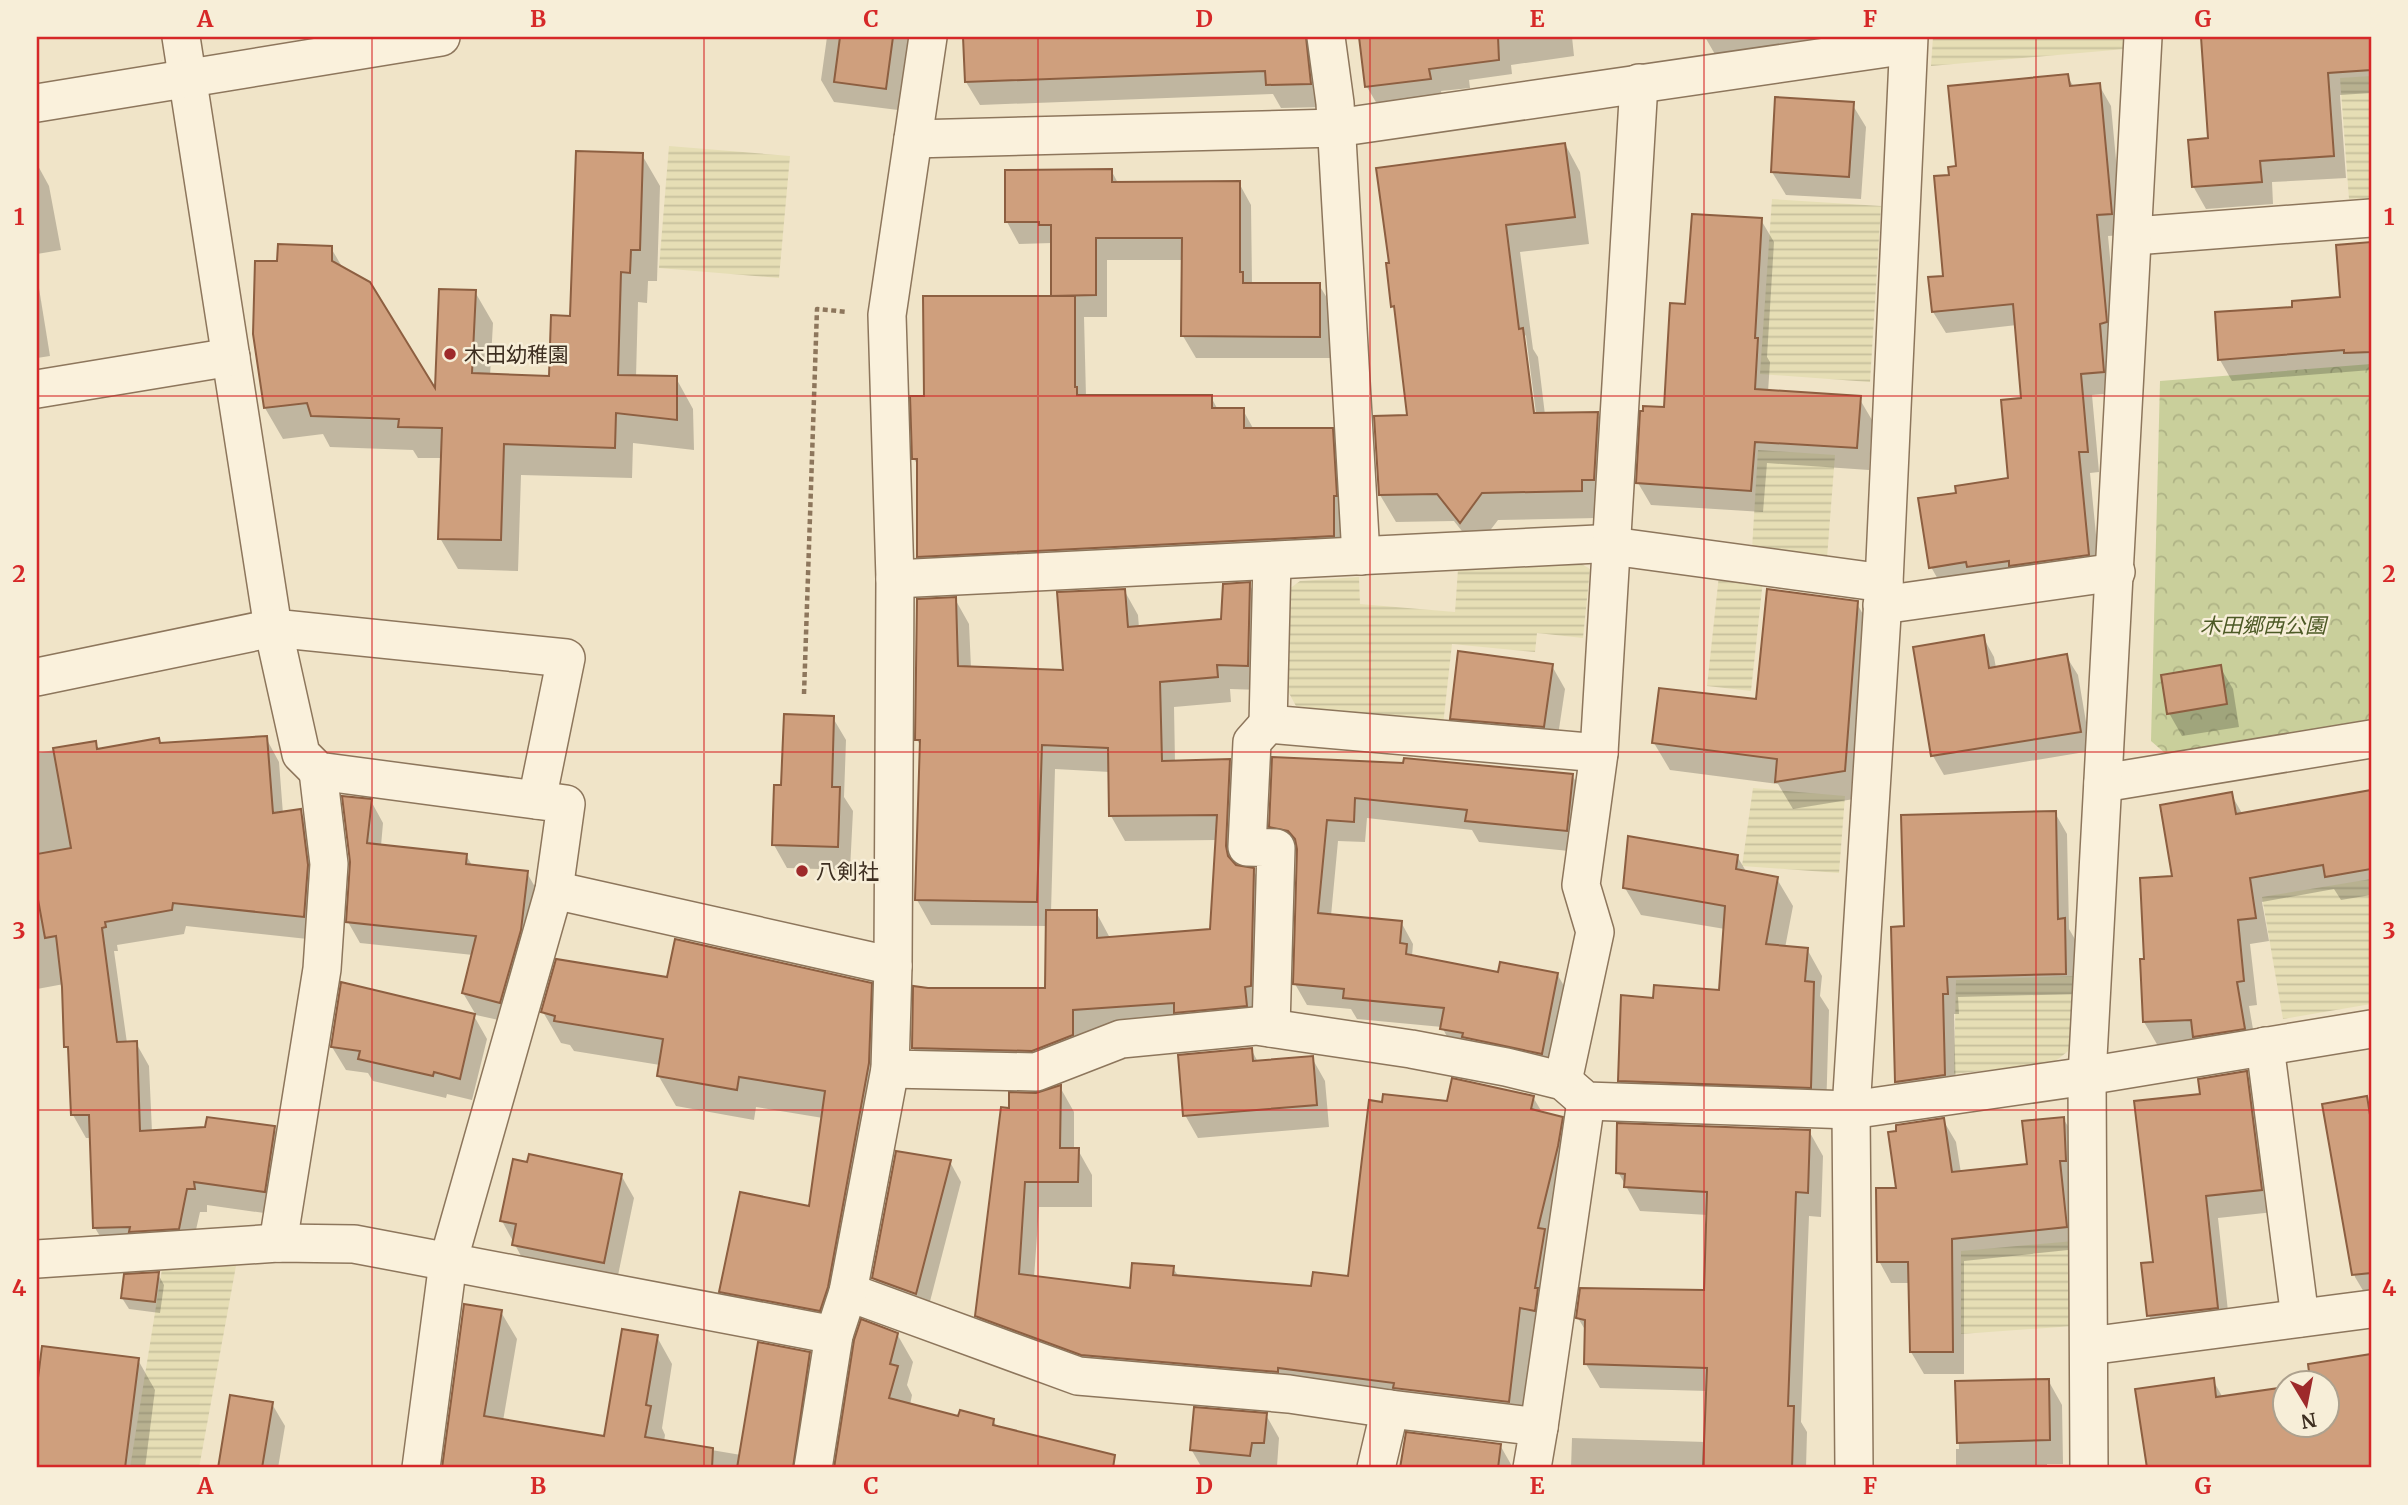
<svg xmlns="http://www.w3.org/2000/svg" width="2408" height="1505" font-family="Merriweather,'Noto Sans JP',serif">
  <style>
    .farmland { fill: url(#farmland-rules) }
    .forest { fill: url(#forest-crowns) }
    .shadow { fill: #0003; fill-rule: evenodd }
    .building { fill: #cf9f7d; stroke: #8d5f41; stroke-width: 2 }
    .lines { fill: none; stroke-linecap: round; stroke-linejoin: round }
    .minor-casing { stroke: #8d765c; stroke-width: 40 }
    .path { stroke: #8d765c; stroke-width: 4.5; stroke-dasharray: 5 3.5; stroke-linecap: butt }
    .minor { stroke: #faf1dc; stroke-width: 37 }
    .grid { fill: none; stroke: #d62828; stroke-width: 2; stroke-opacity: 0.55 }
    .poi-dot { fill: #9e2a2b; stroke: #f7eed8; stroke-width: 2.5 }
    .labels { text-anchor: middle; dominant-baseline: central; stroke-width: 5; stroke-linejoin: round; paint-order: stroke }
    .poi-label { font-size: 21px; fill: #3d2e20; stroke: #f7eed8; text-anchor: start }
    .park-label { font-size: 21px; font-style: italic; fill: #4d5a26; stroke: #f7eed8 }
    .neatline { fill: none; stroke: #d62828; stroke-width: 2.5 }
    .grid-label { font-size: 23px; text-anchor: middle; font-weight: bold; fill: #d62828 }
  </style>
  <defs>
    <pattern id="farmland-rules" width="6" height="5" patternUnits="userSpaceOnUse" patternTransform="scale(1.75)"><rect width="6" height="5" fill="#e6deb5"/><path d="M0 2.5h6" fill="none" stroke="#c6bf9b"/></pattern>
    <pattern id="forest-crowns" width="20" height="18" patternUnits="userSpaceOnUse" patternTransform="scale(1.75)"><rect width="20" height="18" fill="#c9cf9b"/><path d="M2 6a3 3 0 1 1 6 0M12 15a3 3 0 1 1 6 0" fill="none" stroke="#aeb285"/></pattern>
  </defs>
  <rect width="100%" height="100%" fill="#f0e4c8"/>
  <!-- farmland -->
  <g class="farmland">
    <path d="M1933,37H2125V49L1931,66Z"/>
    <path d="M2371,76V198L2349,199L2340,78Z"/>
    <path d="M669,146L790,156L779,278L659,268Z"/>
    <path d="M1772,199L1881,206L1870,382L1760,374Z"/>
    <path d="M1758,450L1835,455L1827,558L1752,549Z"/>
    <path d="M1575,560L1590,569L1583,638L1537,633L1535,652L1452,644L1443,725L1296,706L1284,684L1285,592L1300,581L1359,577L1360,604L1455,612L1458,569Z"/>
    <path d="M1719,575L1763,580L1751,691L1707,686Z"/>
    <path d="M1753,788L1845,796L1839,873L1742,866Z"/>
    <path d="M2371,879V1004L2283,1019L2262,897Z"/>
    <path d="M2076,976L2072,1048L2053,1063L1954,1074L1956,980Z"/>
    <path d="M2074,1241V1326L1961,1334V1251Z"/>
    <path d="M236,1266L199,1468H130L162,1269Z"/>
  </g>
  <!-- forest -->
  <path class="forest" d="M2371,364V719L2166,754L2151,741L2160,381Z"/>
  <!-- shadow -->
  <g class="shadow">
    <path d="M827,37H919L911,96L900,95L898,110L834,102L821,80Z"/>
    <path d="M965,37H1326L1323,107L1281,108L1273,94L980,105L966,82Z"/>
    <path d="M1361,37H1572L1574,56L1511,65L1512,74L1469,80L1470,88L1441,91L1443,102L1380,109L1367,87Z"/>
    <path d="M1705,37H1880L1716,56Z"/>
    <path d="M2203,37H2371V93L2340,95L2346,178L2272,182L2273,204L2206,209L2193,186L2210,140Z"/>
    <path d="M2067,76L2074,87L2099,85L2111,106L2123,235L2108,236L2118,343L2115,393L2092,395L2099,472L2090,473L2100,576L1943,588L1931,567L1958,494L2010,479L2023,399L2017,325L1946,333L1933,312L1945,278L1951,177L1958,168Z"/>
    <path d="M1852,104L1866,127L1861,199L1786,195L1772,172Z"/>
    <path d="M1565,144L1580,172L1589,244L1520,252L1533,349L1538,357L1545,415L1597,414L1613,441L1597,518L1498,520L1476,549L1454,521L1396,522L1380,495L1409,417L1396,312L1393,306ZM1522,332L1526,336L1537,421L1534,422Z"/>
    <path d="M642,155L660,186L657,281H648L647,303L638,302L636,377L676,378L693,409L694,450L633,443L632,478L521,475L518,571L458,569L440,538L443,458H418L413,450L330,447L323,434L283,439L265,408L255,334L279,263L331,248L344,270L436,394L475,292L493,323L490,376L551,378L572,317Z"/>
    <path d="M37,164L49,186L61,250L37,254Z"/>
    <path d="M1111,170L1118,183H1239L1251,205L1252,285H1319L1332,306V358H1196L1183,336V260H1107V317H1084L1086,397H1211L1218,410H1243L1254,430H1332L1344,452L1346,558L931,578L919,556L918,466L914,459L925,397L1054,298L1052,243L1019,244L1007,222Z"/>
    <path d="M1761,220L1774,242L1767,357L1770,362L1768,392L1859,398L1872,420L1869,470L1767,463L1763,512L1651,505L1638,483L1666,409L1687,305Z"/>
    <path d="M2371,244V370L2232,381L2220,360L2217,314L2294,309L2342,299L2338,247Z"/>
    <path d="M37,276L50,356L37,358Z"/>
    <path d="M1249,584L1264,609L1262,690L1230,689L1231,702L1174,707L1175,762L1229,761L1243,786L1240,867L1253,870L1268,895L1265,1011L1087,1060L928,1073L913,1048L928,990H1047V926L931,925L917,900L922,748L917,740L955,599L969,624L971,668L1065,672L1124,590L1138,615L1139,628L1223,621ZM1055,769L1110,772L1111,816L1125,841L1217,840L1212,930L1110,938L1096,912H1051Z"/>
    <path d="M1856,602L1872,630L1860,798L1793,809L1778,784L1670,770L1654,743L1757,701Z"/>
    <path d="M1983,637L1994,657L1996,668L2066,656L2078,675L2091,751L1944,775L1933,756L1915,648Z"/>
    <path d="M1552,666L1565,689L1556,749L1465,741L1452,718Z"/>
    <path d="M2220,667L2233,689L2239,727L2182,736L2169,713Z"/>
    <path d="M833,718L846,740L844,797L853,811L850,870L787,868L774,845L783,787Z"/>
    <path d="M266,738L279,762L283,814L300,811L314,835L317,940L186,926L184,934L117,945L118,951H114L127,1043H136L149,1066L152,1132L274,1128L288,1152L278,1215L207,1205V1212H200L191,1252L109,1251L95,1228L92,1138H86L73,1115L70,1053L66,1046L64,984L37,989V753L95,743L99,750Z"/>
    <path d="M1274,759L1572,775L1585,797L1579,852L1479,842L1472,830L1367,818L1365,842L1338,841L1331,916L1401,922L1413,944L1412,956L1499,974H1557L1570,996L1554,1075L1454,1050L1442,1027L1357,1019L1351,1009L1307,1005L1295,984L1299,851L1283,848L1271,826Z"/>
    <path d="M2371,792V895L2341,900L2334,889L2262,902L2269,941L2250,944L2257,1005L2249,1006L2257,1052L2198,1043L2158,1046L2144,1022L2146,960L2174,878L2231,794L2243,815Z"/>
    <path d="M371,801L383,823L381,846L466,855L473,867L527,873L539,894L512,1023L476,1015L463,993L473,955L360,943L348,922L352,862Z"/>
    <path d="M2055,813L2067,834L2069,929L2076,941L2077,994L1958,997L1959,1014H1954L1956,1095L1909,1102L1897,1082L1893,928H1906Z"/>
    <path d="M1737,856L1747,873L1777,879L1793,906L1785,948L1807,949L1822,976L1820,996L1829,1010L1826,1114L1636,1107L1620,1081L1655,1000L1721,992L1725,929L1641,915L1625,888Z"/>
    <path d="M669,979L870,984L888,1015L844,1318L739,1322L721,1292L810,1208L823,1118L756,1107L754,1120L676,1106L658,1075L660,1065L574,1051L570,1045L561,1043L543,1012Z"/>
    <path d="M474,1016L487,1039L472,1100L447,1094L446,1098L373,1081L368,1073L346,1070L332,1047Z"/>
    <path d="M1251,1049L1258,1062L1312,1058L1325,1081L1329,1127L1198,1138L1185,1115Z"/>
    <path d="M2246,1073L2259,1095L2274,1212L2218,1218L2230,1330L2162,1338L2149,1316L2143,1265L2155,1263Z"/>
    <path d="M1060,1087L1074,1112V1150H1078L1092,1175V1207H1039L1034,1278L1132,1290L1173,1268L1179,1277L1313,1288L1350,1277L1448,1103L1533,1097L1543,1114L1561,1118L1576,1144L1548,1335L1533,1332L1523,1427L1097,1379L992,1341L977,1316L1010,1109L1036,1095Z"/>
    <path d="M2366,1098L2371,1107V1299H2368L2355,1277L2324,1105Z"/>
    <path d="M2063,1118L2076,1140L2078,1249L1964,1261V1374H1924L1911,1352V1283H1891L1879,1261L1898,1190L1943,1120L1956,1142L1961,1173L2029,1165Z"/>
    <path d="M1809,1131L1823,1156L1821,1217L1809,1216L1801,1422L1807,1432L1806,1468H1571L1572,1438L1706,1442L1708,1391L1600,1388L1586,1364L1587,1333L1578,1318L1706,1292L1708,1215L1640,1211L1618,1172Z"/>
    <path d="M950,1162L961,1182L927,1313L885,1298L874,1278Z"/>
    <path d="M621,1175L634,1198L616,1285L527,1267L502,1221Z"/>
    <path d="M158,1274L164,1285L160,1313L129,1309L122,1298Z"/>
    <path d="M465,1306L501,1312L517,1339L503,1421L605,1438L657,1337L672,1364L662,1428L665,1435L664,1442L741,1455L809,1353L825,1381L811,1468H444Z"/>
    <path d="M897,1334L913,1362L907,1385L912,1395L910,1405L960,1418L993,1420L997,1427L1059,1443L1073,1468H836L856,1340Z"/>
    <path d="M43,1348L138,1360L155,1390L145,1468H37V1400Z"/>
    <path d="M2371,1363V1468H2149L2137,1391L2213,1380L2223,1398L2286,1424H2328V1382H2307L2306,1373Z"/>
    <path d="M2048,1380L2062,1405L2063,1464H2047V1468H1956V1449H1959L1957,1382Z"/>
    <path d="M232,1397L272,1404L285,1426L278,1468H220Z"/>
    <path d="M1266,1415L1279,1438L1277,1466L1264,1465V1468H1202L1191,1449Z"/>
    <path d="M1408,1434L1500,1445L1513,1468H1402Z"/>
  </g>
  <!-- building -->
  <g class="building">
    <path d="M840,37H893L886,89L834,82Z"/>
    <path d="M963,37H1306L1311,84L1266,85L1265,71L965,82Z"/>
    <path d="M1359,37H1498L1499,60L1429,69L1431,79L1365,87Z"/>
    <path d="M2201,37H2371V70L2328,73L2334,156L2260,161L2262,182L2192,187L2188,140L2208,138Z"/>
    <path d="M2068,74L2070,86L2100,83L2112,214L2097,215L2107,322L2100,324L2104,372L2081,374L2088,452H2079L2089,555L2009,566V561L1967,567L1966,562L1929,568L1918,498L1956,493L1955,486L2008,478L2001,400L2021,398L2013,304L1932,312L1928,277L1943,276L1934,176L1949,175L1948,167L1956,166L1948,86Z"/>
    <path d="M1775,97L1854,102L1849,177L1771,172Z"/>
    <path d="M1565,143L1575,217L1506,225L1519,329L1523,328L1534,413L1598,412L1594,480H1582V491L1482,493L1460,523L1437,494L1379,495L1374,416L1407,415L1394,306L1391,307L1386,263H1389L1376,168Z"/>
    <path d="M576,151L643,153L640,250H631L630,273L621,272L618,375L677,376V420L616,413L615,448L504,444L501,540L438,539L442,428L398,427L399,419L311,416L307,403L264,408L253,334L255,261H277L278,244L332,246V261L370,282L435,388L439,289L476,290L472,373L549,376L551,315L570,316Z"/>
    <path d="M1112,169V182L1240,181V272H1243V283H1320V337L1181,336L1182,238H1096V295L1051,296V225H1039V222H1005V170Z"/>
    <path d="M1692,214L1762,218L1755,338H1758L1755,389L1861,396L1857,448L1755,442L1751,491L1636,483L1640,411H1643V406L1664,407L1670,303L1685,304Z"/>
    <path d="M2371,242V352L2344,353V350L2218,360L2215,312L2292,307V301L2340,297L2336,245Z"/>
    <path d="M923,296H1075V387H1077V395H1212V408H1244V428H1333L1337,496H1334V536L917,557V459H912L910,396H924Z"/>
    <path d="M1250,582L1248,666L1217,665L1218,677L1160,682L1162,761L1230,759L1226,846L1228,856L1236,865L1254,868L1251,986L1245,987L1247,1006L1174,1013V1003L1073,1010V1035L1032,1051L912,1048L913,986L928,988H1045L1046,910H1097V938L1210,929L1217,815L1109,816L1108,748L1042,745L1037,902L915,900L920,740H915L917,599L956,597L958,666L1063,670L1057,592L1125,589L1128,627L1221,619L1223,584Z"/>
    <path d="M1767,589L1858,601L1845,771L1775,782L1777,759L1652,743L1659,688L1756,699Z"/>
    <path d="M1984,635L1989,668L2067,654L2081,732L1931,756L1913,647Z"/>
    <path d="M1458,651L1553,664L1544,727L1450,719Z"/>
    <path d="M2221,665L2227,704L2167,714L2161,675Z"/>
    <path d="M784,714L834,716L832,787H840L838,847L772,845L774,785H781Z"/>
    <path d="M267,736L273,813L301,809L308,865L304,917L173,903L172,910L105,922L106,927L102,928L117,1042L137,1041L140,1131L205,1127L207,1117L275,1126L265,1192L194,1182L195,1189H187L179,1229L129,1232L130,1227L93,1228L89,1115H71L68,1047H64L62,987L56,936L45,938L37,894V854L71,848L53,748L96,741L97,749L159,738L160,743Z"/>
    <path d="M1272,757L1403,763L1404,758L1573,774L1567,831L1465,821L1467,810L1355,798L1354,822L1327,820L1318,913L1402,921L1400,943L1407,944L1406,954L1498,972L1500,962L1558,973L1542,1054L1462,1037L1463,1033L1440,1029L1444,1008L1343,998L1344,989L1293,984L1297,849L1295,839L1288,831L1269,827Z"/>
    <path d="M2371,790V869L2325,877L2323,865L2250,878L2256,918L2238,920L2244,981L2237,982L2245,1029L2193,1037L2191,1020L2143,1022L2140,959H2144L2140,878L2172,876L2160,805L2232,792L2236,814Z"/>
    <path d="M342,796L372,799L367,843L467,854L466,864L528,871L521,930L500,1003L462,993L476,936L346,922L350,862Z"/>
    <path d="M2056,811L2058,919L2065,918L2066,974L1947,977L1948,994H1943L1945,1075L1895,1082L1891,927L1904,926L1901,815Z"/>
    <path d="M1628,836L1738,855L1736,869L1778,877L1766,944L1808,948L1805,981L1814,982L1811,1088L1618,1081L1621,995L1653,998L1654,985L1719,990L1725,906L1623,888Z"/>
    <path d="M675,939L872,983L869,1063L828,1287L820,1311L719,1292L740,1192L809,1206L825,1091L739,1077L737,1090L657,1076L663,1039L554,1021L555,1016L541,1012L556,959L667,977Z"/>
    <path d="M341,982L475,1014L460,1079L434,1072L433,1076L358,1059L360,1051L331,1047Z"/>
    <path d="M1252,1048L1253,1061L1313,1056L1317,1105L1183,1116L1178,1055Z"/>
    <path d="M2247,1071L2262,1190L2206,1196L2218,1308L2147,1316L2141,1263L2153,1262L2134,1101L2200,1094L2198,1079Z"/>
    <path d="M1452,1078L1534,1096L1531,1109L1563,1117L1558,1146L1538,1228L1545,1229L1535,1288H1538L1535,1311L1520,1308L1509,1402L1393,1388L1394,1383L1278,1368V1372L1081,1355L975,1316L1001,1107L1009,1108V1092L1036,1093L1061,1085L1060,1148H1079L1078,1182H1025L1019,1274L1130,1288L1132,1263L1174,1266L1173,1275L1311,1286L1313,1272L1348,1276L1369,1100L1382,1102L1383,1094L1447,1101Z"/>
    <path d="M2367,1096L2371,1121V1273L2352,1275L2322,1104Z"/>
    <path d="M2064,1117L2066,1161H2060L2067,1227L1952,1239L1953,1352H1910L1908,1262H1877L1876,1188H1896L1888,1132L1896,1131V1125L1944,1118L1952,1172L2027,1164L2022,1121Z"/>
    <path d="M1617,1123L1810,1130L1808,1193L1796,1192L1788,1406H1794L1792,1468H1703L1707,1368L1584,1364L1585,1320L1576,1318L1580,1288L1704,1290L1707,1192L1624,1187L1625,1174L1616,1173Z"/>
    <path d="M896,1151L951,1160L916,1294L872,1278Z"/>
    <path d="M529,1154L622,1174L604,1263L512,1245L516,1224L500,1221L513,1159L527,1162Z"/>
    <path d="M159,1272L155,1302L121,1298L124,1274Z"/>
    <path d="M464,1304L502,1310L484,1416L604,1436L622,1329L658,1335L646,1405L651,1406L645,1437L713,1448L712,1468H442Z"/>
    <path d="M861,1319L898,1333L890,1364L898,1366L889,1398L958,1416L960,1410L994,1419L993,1425L1115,1455L1113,1468H834L854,1340Z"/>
    <path d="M758,1342L810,1352L793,1468H737Z"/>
    <path d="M42,1346L139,1358L125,1468H37V1386Z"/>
    <path d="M2371,1354V1468H2147L2135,1389L2214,1378L2216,1397L2286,1387V1424H2328V1382H2306L2304,1372H2309L2308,1364Z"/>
    <path d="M2049,1379L2050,1440L1957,1443L1955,1381Z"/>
    <path d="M230,1395L273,1402L262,1468H218Z"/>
    <path d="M1194,1407L1267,1413L1264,1443H1252L1250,1456L1190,1450Z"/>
    <path d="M1406,1432L1501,1444L1498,1468H1400Z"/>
  </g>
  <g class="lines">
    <defs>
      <g id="minor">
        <path d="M181,37L273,628L566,658L537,800"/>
        <path d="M1326,37L1335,103L1361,556"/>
        <path d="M37,103L441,37"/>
        <path d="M913,139L1336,128L1908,45"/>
        <path d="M2134,236L2371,218"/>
        <path d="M37,389L231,357"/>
        <path d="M1272,561L1268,724L1599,753"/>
        <path d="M895,579L1597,544L1884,583"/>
        <path d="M1882,605L2116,572"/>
        <path d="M37,677L273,628L301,754L318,771L566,804L554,890L448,1262L421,1468"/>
        <path d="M1268,724L1252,742L1247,847L1276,848L1271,1028"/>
        <path d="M2103,783L2371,739"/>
        <path d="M554,890L893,966"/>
        <path d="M2265,1046L2300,1318"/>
        <path d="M890,1069L1036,1072L1121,1039L1256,1026L1411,1049L1506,1067L1563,1081L1586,1101L1851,1110L2087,1076L2371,1029"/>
        <path d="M1563,1081L1595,932L1581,885L1599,753L1639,83"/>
        <path d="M278,1243L322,969L329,864L318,771"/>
        <path d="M37,1259L278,1243L354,1244L834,1335"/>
        <path d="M848,1292L1078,1376L1289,1394L1390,1409"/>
        <path d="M2089,1346L2371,1309"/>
        <path d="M1539,1427L1586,1101"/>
        <path d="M813,1468L834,1335L848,1292L890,1069L893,966L895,579L887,315L928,37"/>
        <path d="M1376,1468L1390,1409L1539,1427L1532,1468"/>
        <path d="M1854,1468L1851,1110L1884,583L1909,37"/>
        <path d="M2089,1468L2087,1076L2143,37"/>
      </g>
    </defs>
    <!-- minor casing -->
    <use href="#minor" class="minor-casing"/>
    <!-- path -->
    <path class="path" d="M804,694L817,309L848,312"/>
    <!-- minor -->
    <use href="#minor" class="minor"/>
  </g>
  <!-- grid -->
  <path class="grid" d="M372,37V1468M704,37V1468M1038,37V1468M1370,37V1468M1704,37V1468M2036,37V1468M37,396H2371M37,752H2371M37,1110H2371"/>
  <!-- markers -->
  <g class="poi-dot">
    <circle cx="450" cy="354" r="7"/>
    <circle cx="802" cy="871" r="7"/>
  </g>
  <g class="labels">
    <!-- poi labels -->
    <g class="poi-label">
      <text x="464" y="354">木田幼稚園</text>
      <text x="816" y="871">八剣社</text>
    </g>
    <!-- park labels -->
    <g class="park-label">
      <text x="2263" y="625">木田郷西公園</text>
    </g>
  </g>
  <!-- border -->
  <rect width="2408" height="1505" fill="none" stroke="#f7eed8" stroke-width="77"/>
  <!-- north arrow -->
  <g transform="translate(2306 1404) rotate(170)"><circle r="33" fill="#f7eed8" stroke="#ada18e" stroke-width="2"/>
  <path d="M0-5L12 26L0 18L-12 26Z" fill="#9e2a2b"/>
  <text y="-10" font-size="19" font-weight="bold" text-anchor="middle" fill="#3d2e20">N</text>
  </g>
  <rect x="38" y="38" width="2332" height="1428" class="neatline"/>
  <g class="grid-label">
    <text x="205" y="27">A</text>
    <text x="538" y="27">B</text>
    <text x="871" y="27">C</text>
    <text x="1204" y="27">D</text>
    <text x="1537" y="27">E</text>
    <text x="1870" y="27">F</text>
    <text x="2203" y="27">G</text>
    <text x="19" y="225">1</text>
    <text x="2389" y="225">1</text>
    <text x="19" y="582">2</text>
    <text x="2389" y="582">2</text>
    <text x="19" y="939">3</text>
    <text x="2389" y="939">3</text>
    <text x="19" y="1296">4</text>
    <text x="2389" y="1296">4</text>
    <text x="205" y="1494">A</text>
    <text x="538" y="1494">B</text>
    <text x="871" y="1494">C</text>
    <text x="1204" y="1494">D</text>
    <text x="1537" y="1494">E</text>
    <text x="1870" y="1494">F</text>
    <text x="2203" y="1494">G</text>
  </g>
</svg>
